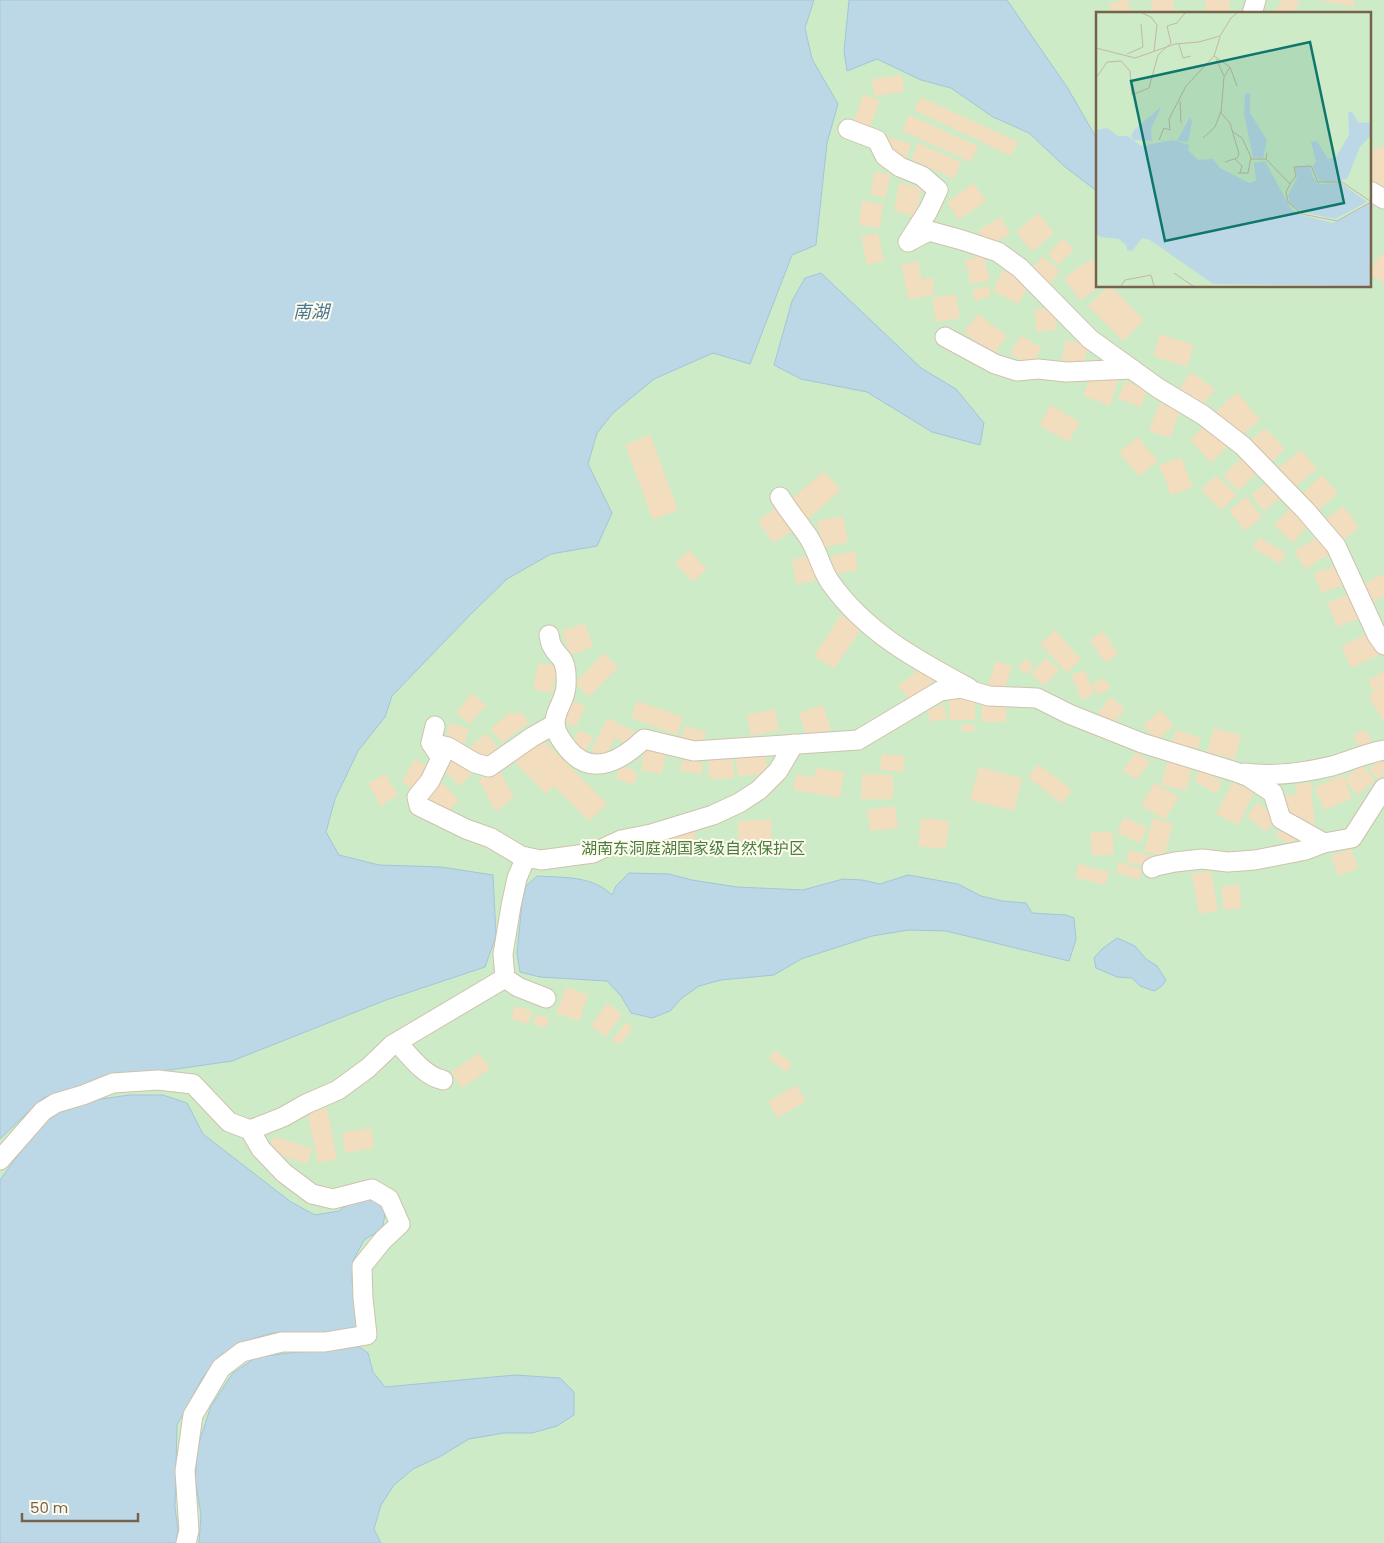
<svg xmlns="http://www.w3.org/2000/svg" width="1384" height="1543" font-family="Poppins,'Noto Sans SC',sans-serif">
  <style>
    .green { fill: #cdebc6; fill-rule: evenodd }
    .water { fill: #bcd8e7; stroke: #a2c5d9 }
    .building { fill: #f2ddbf }
    .lines { fill: none; stroke-linecap: round; stroke-linejoin: round }
    .minor-casing { stroke: #cfc2ad; stroke-width: 21 }
    .minor { stroke: #fff; stroke-width: 19 }
    .labels { text-anchor: middle; dominant-baseline: central; stroke-width: 4; stroke-linejoin: round; paint-order: stroke }
    .park-label { font-size: 16px; fill: #497d42; stroke: #fffcee }
    .water-label { font-size: 18px; font-style: italic; fill: #477792; stroke: #fffcee }
    .inset-road { fill: none; stroke: #c3b8a4; stroke-width: 1 }
    .view { fill: #0f766e; fill-opacity: 0.15; stroke: #0f766e; stroke-width: 2.5 }
    .inset-edge { fill: none; stroke: #77634b; stroke-width: 2.5 }
  </style>
  <rect width="100%" height="100%" fill="#fdf9e8"/>
  <!-- green -->
  <path class="green" d="M0,0H1384V1543H0ZM1098,14H1370V286H1098Z"/>
  <!-- water -->
  <g class="water">
    <path d="M0,0H814L805,28L812,59L838,104L827,143L816,245L792,255L750,364L713,353L654,379L613,413L597,433L588,464L612,513L597,546L551,554L507,579L472,613L392,696L385,717L358,751L335,799L326,832L339,855L379,865L441,867L493,875L496,936L485,967L386,1000L232,1061L107,1079L43,1098L0,1139Z"/>
    <path d="M849,0H1007L1067,87L1097,139L1098,192L1064,166L1029,133L993,117L951,88L921,80L877,59L847,71L844,51Z"/>
    <path d="M821,273L921,368L956,389L984,423L980,445L932,432L867,392L801,379L774,365L792,301L805,278Z"/>
    <path d="M629,873L669,874L692,880L737,887L803,890L843,879L862,880L880,884L908,875L958,884L981,896L1002,901L1026,903L1032,913L1066,915L1074,918L1076,940L1069,961L946,931L909,930L872,936L801,959L774,975L721,980L699,986L682,998L670,1011L652,1018L631,1013L621,996L607,981L540,977L520,972L517,953L522,903L526,886L537,876C564,878 591,875 612,895L616,886Z"/>
    <path d="M1117,938L1135,946L1146,959L1157,966L1166,980L1162,986L1154,991L1140,986L1132,978L1117,977L1096,968L1094,958L1102,949Z"/>
    <path d="M129,1095H163L187,1103L203,1134L291,1202L315,1215L339,1211L357,1197L376,1201L386,1210L382,1229L364,1240L353,1261L352,1281L361,1319L355,1330L329,1335L272,1333L249,1340L222,1354L203,1377L177,1425L175,1507L178,1530L176,1543H0V1180L21,1151L52,1114L95,1100Z"/>
    <path d="M358,1346L368,1353L373,1372L385,1387L515,1375L560,1378L574,1392V1415L557,1426L532,1433H504L469,1439L441,1456L413,1469L394,1485L381,1505L374,1529L381,1543H199L201,1515L195,1479L198,1446L211,1406L233,1373L257,1357L297,1352L336,1350Z"/>
  </g>
  <!-- building -->
  <g class="building">
    <path d="M1121,0H1128L1132,14H1112L1109,4Z"/>
    <path d="M1151,0H1173L1174,14H1152Z"/>
    <path d="M1205,0H1230L1229,14H1205Z"/>
    <path d="M1282,0H1296L1300,2L1292,14H1273Z"/>
    <path d="M1318,0H1355L1353,7Z"/>
    <path d="M1359,9L1361,14H1345V13Z"/>
    <path d="M902,75L904,92L874,96L872,79Z"/>
    <path d="M863,94L880,100L870,128L854,122Z"/>
    <path d="M921,97L1018,142L1011,156L914,110Z"/>
    <path d="M909,115L978,146L971,162L902,131Z"/>
    <path d="M885,136L911,144L906,160L891,155Z"/>
    <path d="M918,143L961,162L954,179L911,159Z"/>
    <path d="M1378,146L1384,150V192L1370,180V155Z"/>
    <path d="M875,171L891,175L885,198L870,194Z"/>
    <path d="M899,183L921,188L916,216L894,211Z"/>
    <path d="M974,183L986,201L959,220L947,202Z"/>
    <path d="M862,201L883,204L880,228L859,225Z"/>
    <path d="M1038,213L1054,233L1032,252L1016,232Z"/>
    <path d="M1001,217L1010,234L987,247L978,230Z"/>
    <path d="M878,233L884,261L867,265L861,236Z"/>
    <path d="M1063,238L1074,250L1058,265L1048,254Z"/>
    <path d="M1382,253L1384,255V283L1370,274V269Z"/>
    <path d="M983,255L990,280L971,285L965,260Z"/>
    <path d="M1042,256L1060,271L1048,286L1030,271Z"/>
    <path d="M1091,259L1098,269V286H1101L1080,301L1064,278Z"/>
    <path d="M918,261L922,280L932,277L935,294L909,300L901,265Z"/>
    <path d="M1003,270L1029,283L1019,304L993,291Z"/>
    <path d="M988,285L991,296L975,301L972,291Z"/>
    <path d="M1108,286H1111L1144,320L1123,341L1088,306Z"/>
    <path d="M956,294L960,318L936,322L932,298Z"/>
    <path d="M1055,308L1057,330L1036,332L1035,309Z"/>
    <path d="M978,314L1007,336L994,354L964,332Z"/>
    <path d="M1160,334L1194,345L1187,367L1153,356Z"/>
    <path d="M1021,335L1042,348L1030,366L1010,353Z"/>
    <path d="M1066,340L1088,345L1083,366L1061,361Z"/>
    <path d="M1191,372L1215,389L1202,406L1179,389Z"/>
    <path d="M1093,373L1118,380L1110,406L1083,395Z"/>
    <path d="M1125,381L1147,390L1141,407L1118,399Z"/>
    <path d="M1237,392L1260,420L1238,438L1216,411Z"/>
    <path d="M1159,403L1180,411L1170,438L1149,431Z"/>
    <path d="M1051,405L1080,422L1068,442L1039,425Z"/>
    <path d="M1206,425L1227,447L1211,463L1190,440Z"/>
    <path d="M1265,428L1285,449L1269,463L1250,441Z"/>
    <path d="M650,435L678,510L653,520L625,445Z"/>
    <path d="M1138,437L1158,461L1139,476L1119,452Z"/>
    <path d="M1301,450L1317,469L1295,487L1279,467Z"/>
    <path d="M1181,457L1193,487L1171,495L1159,465Z"/>
    <path d="M1242,457L1257,472L1239,491L1223,476Z"/>
    <path d="M824,471L841,490L806,521L789,501Z"/>
    <path d="M1216,475L1237,495L1221,510L1201,490Z"/>
    <path d="M1322,475L1338,493L1318,511L1303,493Z"/>
    <path d="M1269,481L1282,497L1264,511L1251,495Z"/>
    <path d="M1246,497L1262,517L1245,531L1229,511Z"/>
    <path d="M1293,505L1311,522L1293,543L1274,525Z"/>
    <path d="M1344,506L1359,528L1340,542L1325,519Z"/>
    <path d="M776,508L792,531L773,543L758,520Z"/>
    <path d="M843,516L848,542L822,548L817,521Z"/>
    <path d="M1322,535L1332,553L1305,569L1294,551Z"/>
    <path d="M1259,537L1286,553L1280,564L1253,548Z"/>
    <path d="M689,550L707,569L693,582L675,563Z"/>
    <path d="M855,551L858,570L835,574L831,556Z"/>
    <path d="M811,556L815,581L796,584L792,559Z"/>
    <path d="M1340,564L1347,584L1321,593L1314,573Z"/>
    <path d="M1382,574L1384,578V596L1373,602L1364,584Z"/>
    <path d="M1351,593L1361,618L1337,627L1327,603Z"/>
    <path d="M841,615L861,629L834,669L814,656Z"/>
    <path d="M585,623L593,647L570,655L562,631Z"/>
    <path d="M1055,630L1081,659L1067,673L1040,644Z"/>
    <path d="M1103,631L1118,654L1105,663L1090,640Z"/>
    <path d="M1370,632L1381,654L1351,668L1341,646Z"/>
    <path d="M604,653L618,667L589,697L575,683Z"/>
    <path d="M1046,658L1059,670L1044,686L1031,674Z"/>
    <path d="M1026,659L1034,667L1025,674L1018,666Z"/>
    <path d="M996,661L1012,666L1003,694L987,688Z"/>
    <path d="M538,663L557,666L552,693L533,689Z"/>
    <path d="M922,667L933,682L910,700L898,686Z"/>
    <path d="M1084,670L1095,694L1082,700L1071,675Z"/>
    <path d="M1384,671V722L1368,696L1375,692L1368,681Z"/>
    <path d="M1104,678L1111,688L1098,695L1092,685Z"/>
    <path d="M472,693L486,705L470,724L456,713Z"/>
    <path d="M1110,697L1125,709L1112,725L1098,713Z"/>
    <rect x="949" y="699" width="26" height="21"/>
    <path d="M569,700L585,706L576,727L561,721Z"/>
    <path d="M637,701L683,717L677,735L631,718Z"/>
    <path d="M823,705L831,729L807,737L799,713Z"/>
    <path d="M944,705L947,719L930,722L927,709Z"/>
    <rect x="982" y="705" width="24" height="17"/>
    <path d="M775,709L779,730L751,736L747,715Z"/>
    <path d="M1161,710L1174,726L1156,741L1143,725Z"/>
    <path d="M512,711L515,715L520,711L529,722L502,743L490,729Z"/>
    <path d="M608,718L634,731L628,744L615,738L605,757L591,750Z"/>
    <path d="M450,723L469,729L464,746L445,740Z"/>
    <path d="M962,724L975,725L974,732L962,731Z"/>
    <path d="M685,726L706,732L703,743L681,737Z"/>
    <path d="M1214,728L1241,735L1235,759L1207,752Z"/>
    <path d="M579,730L593,737L586,751L571,744Z"/>
    <path d="M1176,730L1201,738L1197,751L1171,743Z"/>
    <path d="M1366,730L1372,743L1359,748L1353,735Z"/>
    <path d="M486,733L498,747L482,762L469,748Z"/>
    <path d="M540,737L607,804L589,821L554,786L546,794L515,762Z"/>
    <path d="M645,746L666,750L662,774L641,770Z"/>
    <path d="M1136,752L1150,762L1136,780L1123,770Z"/>
    <path d="M882,754L905,756L903,772L880,770Z"/>
    <path d="M766,756L767,774L738,776L736,758Z"/>
    <path d="M457,757L473,772L460,786L444,771Z"/>
    <path d="M415,759L429,767L416,790L402,782Z"/>
    <path d="M733,759L734,778L709,779L708,760Z"/>
    <path d="M1380,759L1384,763V773L1378,779L1369,770Z"/>
    <path d="M682,760L703,763L702,774L680,771Z"/>
    <path d="M1168,760L1192,766L1186,791L1161,785Z"/>
    <path d="M1038,764L1072,790L1062,804L1028,777Z"/>
    <path d="M621,765L638,773L633,785L616,778Z"/>
    <path d="M1361,765L1375,780L1358,795L1344,780Z"/>
    <path d="M979,767L1022,778L1014,811L970,800Z"/>
    <path d="M498,768L514,797L496,812L479,780Z"/>
    <path d="M816,768L844,772L840,798L793,790L796,774L814,777Z"/>
    <path d="M1201,769L1222,783L1216,794L1194,780Z"/>
    <path d="M385,774L398,795L381,806L368,784Z"/>
    <path d="M862,774L893,775V799H861Z"/>
    <path d="M1342,775L1352,798L1325,810L1314,788Z"/>
    <path d="M440,781L459,800L445,815L426,796Z"/>
    <path d="M1233,782L1254,793L1238,825L1216,814Z"/>
    <path d="M1154,783L1179,797L1165,820L1141,805Z"/>
    <path d="M1311,783L1315,827L1305,828L1304,818L1284,820L1282,796L1297,794L1296,784Z"/>
    <path d="M1258,802L1277,819L1266,832L1247,816Z"/>
    <path d="M895,806L898,828L870,831L867,810Z"/>
    <path d="M1124,817L1147,828L1140,843L1117,833Z"/>
    <path d="M921,818L949,821L946,849L918,846Z"/>
    <path d="M1153,818L1173,824L1164,856L1144,851Z"/>
    <path d="M771,819L772,840L738,841V821Z"/>
    <path d="M1281,826L1298,833L1293,845L1276,837Z"/>
    <path d="M1112,831L1114,854L1092,856L1090,833Z"/>
    <path d="M695,832V850H666L665,833Z"/>
    <path d="M1351,849L1358,868L1338,876L1331,856Z"/>
    <path d="M1129,850L1150,855L1148,866L1126,862Z"/>
    <path d="M1119,862L1142,869L1139,880L1116,873Z"/>
    <path d="M1079,864L1109,872L1105,885L1075,877Z"/>
    <path d="M1211,871L1218,911L1199,914L1192,874Z"/>
    <path d="M1239,884L1242,908L1224,910L1221,887Z"/>
    <path d="M566,987L588,995L579,1021L556,1013Z"/>
    <path d="M607,1003L622,1014L606,1037L591,1026Z"/>
    <path d="M515,1006L532,1011L528,1024L511,1019Z"/>
    <path d="M536,1014L549,1018L546,1028L533,1024Z"/>
    <path d="M626,1022L633,1028L619,1045L612,1040Z"/>
    <path d="M775,1050L792,1063L786,1072L769,1059Z"/>
    <path d="M479,1053L490,1069L462,1088L451,1072Z"/>
    <path d="M796,1085L806,1101L777,1118L768,1102Z"/>
    <path d="M327,1108L337,1159L318,1163L307,1112Z"/>
    <path d="M371,1128L374,1148L345,1153L342,1133Z"/>
    <path d="M274,1136L312,1149L307,1164L269,1151Z"/>
  </g>
  <g class="lines">
    <defs>
      <g id="minor">
        <path d="M1252,14L1256,0"/>
        <path d="M848,129L877,140L885,156L900,167L922,176L938,190L928,211L908,242L929,231L962,240L998,252L1020,268L1090,339L1158,388L1203,415L1243,446L1306,511L1336,546L1377,635L1384,645"/>
        <path d="M1370,191L1384,199"/>
        <path d="M945,337L995,364L1017,371L1038,369L1066,372L1132,369"/>
        <path d="M780,497C789,512 800,524 809,538C818,552 821,569 830,582C865,632 917,660 969,688"/>
        <path d="M549,635C550,638 550,643 552,646C558,658 564,655 566,673C566,678 567,686 565,692C563,703 554,713 555,725C556,734 562,741 568,749C592,778 622,760 644,739L694,751L858,740L940,691L961,688L989,696L1037,698L1069,714L1142,743L1236,772L1249,777L1273,793L1281,819L1324,843L1352,838L1384,788"/>
        <path d="M435,726L431,743L441,758L430,781L417,797L419,806L466,829L491,838L521,856L541,860L593,853L621,840L651,834L713,815L739,803L759,790L778,771L794,744"/>
        <path d="M431,743L448,747L475,763L489,767L532,737L555,724"/>
        <path d="M1244,773C1273,777 1303,773 1332,766C1350,761 1366,753 1384,750"/>
        <path d="M526,857L517,878L511,906L503,954L505,978L518,987L546,998"/>
        <path d="M1152,868L1156,866L1175,862L1202,859L1228,862L1255,860L1306,850L1324,843"/>
        <path d="M397,1042C410,1056 424,1076 443,1080"/>
        <path d="M0,1160L43,1111L56,1103L83,1095L113,1083L158,1080L193,1084L229,1122L250,1130L283,1117L306,1104L338,1090L368,1068L392,1045L505,978"/>
        <path d="M186,1543L189,1530L185,1471L193,1415L221,1368L242,1352L282,1342H325L367,1335L363,1298L362,1266L383,1240L400,1224L389,1199L372,1189L333,1199L312,1194L284,1173L261,1149L250,1130"/>
      </g>
    </defs>
    <!-- minor casing -->
    <use href="#minor" class="minor-casing"/>
    <!-- minor -->
    <use href="#minor" class="minor"/>
  </g>
  <g class="labels">
    <!-- park labels -->
    <g class="park-label">
      <text x="693" y="848">湖南东洞庭湖国家级自然保护区</text>
    </g>
    <!-- water labels -->
    <g class="water-label">
      <text x="311" y="311">南湖</text>
    </g>
  </g>
  <!-- overview -->
  <g transform="translate(1096 12)">
    <rect width="275" height="275" fill="#fdf9e8"/>
    <path d="M0,1H275V274H0Z" fill="#cdebc6"/>
    <path d="M154,81V101L171,128L167,146L157,145L148,102L149,82ZM65,95L55,117L56,129L38,128L35,124L38,118ZM252,100H256L263,111L273,110L275,123L264,135L251,167L232,171L223,168L216,155L220,150L215,130L221,129L232,147L240,145L253,123ZM94,105L96,110L92,130L81,129ZM11,116L22,124H32L45,134L77,128L93,133L92,138L102,148L117,147L124,156L153,171L160,169L158,151L169,149L195,197L202,202L237,211L275,190V274L117,272L54,228L46,226L36,239L31,238V234L23,227L4,225L0,221V118ZM202,155H214L217,165L224,172L245,171L271,190L239,207L206,200L194,191L192,183L201,166L199,156Z" fill="#bcd8e7"/>
    <path class="inset-road" d="M46,1L55,5L61,13L58,39M83,32L87,46L95,44M0,36L39,46L79,32L103,30L124,24L135,6L141,1M31,42L47,35L45,12M118,44L134,55L128,65L125,101L134,111L143,142L141,146L129,150M120,47L128,64M134,55L141,74M0,66L11,50L25,49L34,59L36,83L53,76L62,43L75,31L71,14L81,11L89,1M84,89L85,111M136,119L146,126L155,145L152,161H142M107,126L119,115L125,99M63,128L68,116L74,118L73,107L90,74L118,44L124,25M139,147L146,154L144,161M155,147H170L171,141M170,147L194,172L190,180L192,190L206,202L241,209L275,190M194,172L200,164L198,155L215,154L222,170H246L274,189M78,261L97,274M25,274L29,268L55,263L58,274"/>
    <path class="view" d="M214,30L248,191L69,229L35,69Z"/>
    <rect width="275" height="275" class="inset-edge"/>
  </g>
  <!-- scale -->
  <path d="M22 1513v8h116v-8" fill="none" stroke="#77634b" stroke-width="2.5"/>
  <text x="30" y="1513" font-size="15" fill="#77634b" stroke="#fffcee" stroke-width="4" paint-order="stroke">50 m</text>
</svg>
